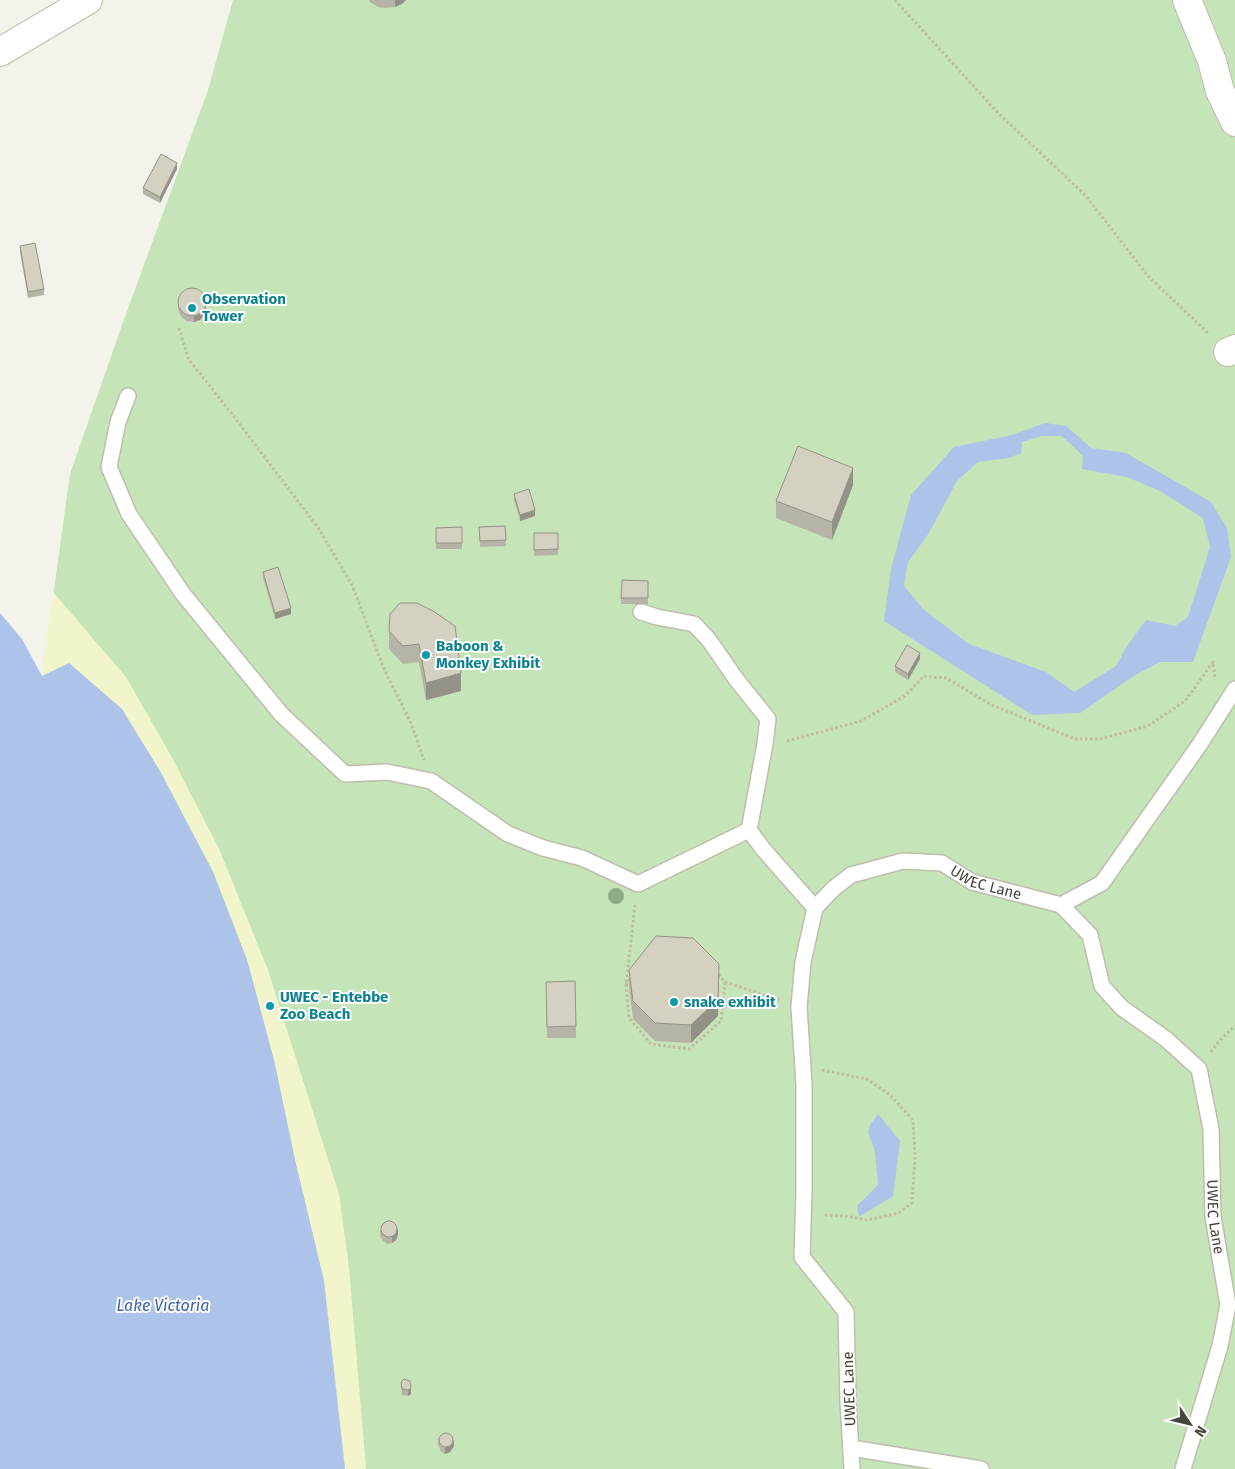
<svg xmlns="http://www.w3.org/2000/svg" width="1235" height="1469" font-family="'Fira Sans',sans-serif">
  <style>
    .green { fill: #c5e4b8 }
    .sand { fill: #f2f4cb }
    .water { fill: #adc3ea; fill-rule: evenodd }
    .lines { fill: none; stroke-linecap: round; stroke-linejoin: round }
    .lane-casing { stroke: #bfbdae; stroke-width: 18 }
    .street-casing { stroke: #bfbdae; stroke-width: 30 }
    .path { stroke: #bfbca1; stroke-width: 3; stroke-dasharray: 2.5 2.5; stroke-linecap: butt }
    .lane { stroke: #fff; stroke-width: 15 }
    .street { stroke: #fff; stroke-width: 28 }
    .tree { fill: #8ead85 }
    .wall { fill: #b6b4a6 }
    .shaded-wall { fill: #949287 }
    .building { fill: #d4d1c1; stroke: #949287 }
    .culture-dot { fill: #0f9aa8; stroke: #fff; stroke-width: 2 }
    .labels { text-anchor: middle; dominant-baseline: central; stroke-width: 4; stroke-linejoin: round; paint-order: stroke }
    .culture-label { font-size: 15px; font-weight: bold; fill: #0d838f; stroke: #fff; text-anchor: start }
    .street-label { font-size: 15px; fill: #474539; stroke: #fff }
    .water-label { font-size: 16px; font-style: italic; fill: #3c61aa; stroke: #fff }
  </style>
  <rect width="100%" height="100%" fill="#f4f3eb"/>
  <!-- green -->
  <path class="green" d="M233,0H1235V1469H345L324,1281L42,676L70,474L122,325L208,90Z"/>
  <!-- sand -->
  <path class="sand" d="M53,592L126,677L174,761L220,851L268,970L339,1194L349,1267L366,1469H345L324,1281L295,1160L274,1060L247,960L213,872L160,771L42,676Z"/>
  <!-- water -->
  <g class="water">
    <path d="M1045,423L1066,426L1091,448L1126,453L1211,502L1227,528L1231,557L1193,662H1160L1135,675L1080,713L1032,715L884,621L891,569L911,495L954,447L1012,435ZM1042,436H1062L1083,456L1082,469L1127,477L1160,491L1203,518L1210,547L1188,617L1175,626L1146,620L1127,646L1116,666L1074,692L1046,672L969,644L924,610L904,586L908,562L929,533L957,481L978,462L1009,458L1021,453L1022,442Z"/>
    <path d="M0,613L22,639L42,676L69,663L122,709L160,771L213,872L247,960L274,1060L295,1160L324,1281L345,1469H0Z"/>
    <path d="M878,1114L900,1141L893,1196L859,1217L857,1206L878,1185L875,1152L868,1132L870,1125Z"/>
  </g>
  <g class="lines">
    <defs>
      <g id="lane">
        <path d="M128,396L118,422L109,467L129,514L183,594L281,714L345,774L387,772L431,781L508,834L543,848L582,858L638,884L749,830L763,849L815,908"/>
        <path d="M641,612L657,617L694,624L709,640L736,679L768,719L765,744L749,830"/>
        <path d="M1061,905L1102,883L1200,744L1235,689"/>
        <path d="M851,1448L981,1469"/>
        <path id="s1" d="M852,1469L848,1402L846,1312L802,1257L804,1192V1085L799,1007L803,962L815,908L833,889L851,875L903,861L942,863L972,882L1061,905L1090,935L1102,986L1122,1008L1166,1039L1199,1069L1211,1129L1213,1217L1228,1305L1220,1346L1183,1469"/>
      </g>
      <g id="street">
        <path d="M1187,0L1212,61L1220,91L1235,122"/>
        <path d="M0,52L88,0"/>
        <path d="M1228,352L1235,349"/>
      </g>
    </defs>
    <!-- lane casing -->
    <use href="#lane" class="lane-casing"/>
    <!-- street casing -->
    <use href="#street" class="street-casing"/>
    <!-- path -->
    <g class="path">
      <path d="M895,0L998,113L1085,195L1148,276L1209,334"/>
      <path d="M179,328L189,360L232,414L319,529L352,585L384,669L411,723L424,760"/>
      <path d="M787,741L861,721L905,696L924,676L946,678L992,705L1075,739H1100L1148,726L1185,701L1213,662L1215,680"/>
      <path d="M635,905L626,985L629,1018L651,1044L689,1049L721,1021L725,982L717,972"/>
      <path d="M725,982L779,1000"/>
      <path d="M626,985L631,978"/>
      <path d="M1211,1052L1220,1040L1235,1026"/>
      <path d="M822,1070L867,1079L890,1095L913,1120L915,1157L912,1203L899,1213L868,1220L845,1216L824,1215"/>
    </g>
    <!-- lane -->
    <use href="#lane" class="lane"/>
    <!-- street -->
    <use href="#street" class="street"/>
  </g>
  <!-- trees -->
  <circle class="tree" cx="616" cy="896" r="8"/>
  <!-- wall -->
  <g class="wall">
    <path d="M369,0H406L402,4L395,7L386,8L378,7L370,2Z"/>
    <path d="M177,169L160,203L143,194V188Z"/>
    <path d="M20,246L44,289V295L28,298L20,252Z"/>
    <path d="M178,303L206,307L205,314L200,320L194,322L186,321L181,316L178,309Z"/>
    <path d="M853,485L832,540L776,518V501Z"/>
    <path d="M514,494L535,516L520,521L514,500Z"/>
    <path d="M505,526L506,546L480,547L479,527Z"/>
    <path d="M462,527V549H436V528Z"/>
    <path d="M534,533H558V555L534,556Z"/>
    <path d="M263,572L291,614L275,619L263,578Z"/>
    <path d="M622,580L648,581V604H621Z"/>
    <path d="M400,603L461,691L426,700L419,662L403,664L389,649V631Z"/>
    <path d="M920,659L908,680L895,672V666Z"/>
    <path d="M629,970L719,982L718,1016L691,1043L655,1041L633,1019L629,988Z"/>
    <path d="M575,981L576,1038H547L546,982Z"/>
    <path d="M380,1230L398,1235L396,1240L392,1243L387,1244L383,1241L380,1236Z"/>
    <path d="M401,1382L411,1394L408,1396L402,1395Z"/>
    <path d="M438,1438L454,1446L450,1452L445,1454L441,1452L438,1444Z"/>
  </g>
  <!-- shaded-wall -->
  <g class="shaded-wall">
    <path d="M395,0H406L402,4L395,7Z"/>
    <path d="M177,163V169L160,203V197Z"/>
    <path d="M206,301L205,314L200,320L194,322V316Z"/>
    <path d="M853,468V485L832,540V522Z"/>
    <path d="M535,510V516L520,521V515Z"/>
    <path d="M291,608V614L275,619V613Z"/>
    <path d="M920,653V659L908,680V674Z"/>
    <path d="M461,673V691L426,700V683Z"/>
    <path d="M719,964L718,1016L691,1043V1025Z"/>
    <path d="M398,1228V1235L396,1240L392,1243V1237Z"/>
    <path d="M411,1388V1394L408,1396V1390Z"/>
    <path d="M454,1440V1446L450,1452L445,1454V1448Z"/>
  </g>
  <!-- building -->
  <g class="building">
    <path d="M161,154L177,163L160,197L143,188Z"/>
    <path d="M35,243L44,289L28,292L20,246Z"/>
    <circle cx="192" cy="302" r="14"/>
    <path d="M798,446L853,468L832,522L776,501Z"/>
    <path d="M529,489L535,510L520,515L514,494Z"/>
    <path d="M505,526L506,540L480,541L479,527Z"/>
    <path d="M462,527V543H436V528Z"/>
    <path d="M534,533H558V549L534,550Z"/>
    <path d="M278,567L291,608L275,613L263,572Z"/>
    <path d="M622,580L648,581V598H621Z"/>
    <path d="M400,603H417L433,611L455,626L461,673L426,683L419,644L403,646L389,631L390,614Z"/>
    <path d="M907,645L920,653L908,674L895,666Z"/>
    <path d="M656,936L693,938L719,964L718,999L691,1025L655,1023L633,1001L629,970Z"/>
    <path d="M575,981L576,1026L547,1027L546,982Z"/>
    <circle cx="389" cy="1229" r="8"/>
    <path d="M404,1379L410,1381L411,1388L408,1390L402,1389L401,1382Z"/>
    <circle cx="446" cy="1440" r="7"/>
  </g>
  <!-- markers -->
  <g class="culture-dot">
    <circle cx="192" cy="308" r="5"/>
    <circle cx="426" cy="655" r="5"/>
    <circle cx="674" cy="1002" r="5"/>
    <circle cx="270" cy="1006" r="5"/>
  </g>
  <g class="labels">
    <!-- culture labels -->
    <g class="culture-label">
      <text x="202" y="299">Observation<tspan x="202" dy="17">Tower</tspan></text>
      <text x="436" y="646">Baboon &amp;<tspan x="436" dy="17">Monkey Exhibit</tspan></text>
      <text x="280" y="997">UWEC - Entebbe<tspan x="280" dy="17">Zoo Beach</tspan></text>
      <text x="684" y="1002">snake exhibit</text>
    </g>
    <!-- street labels -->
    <g class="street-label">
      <text stroke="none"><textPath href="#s1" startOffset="769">UWEC Lane</textPath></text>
      <text stroke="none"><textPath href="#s1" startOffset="1219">UWEC Lane</textPath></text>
      <text transform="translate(849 1389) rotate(-92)">UWEC Lane</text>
    </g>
    <!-- water labels -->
    <g class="water-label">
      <text x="163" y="1305">Lake Victoria</text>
    </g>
  </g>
  <!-- north arrow -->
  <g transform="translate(1190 1424) rotate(125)" stroke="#ffffff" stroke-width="4" paint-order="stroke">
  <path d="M0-4L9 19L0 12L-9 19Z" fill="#474539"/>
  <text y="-8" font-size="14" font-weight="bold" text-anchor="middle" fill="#474539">N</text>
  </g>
</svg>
